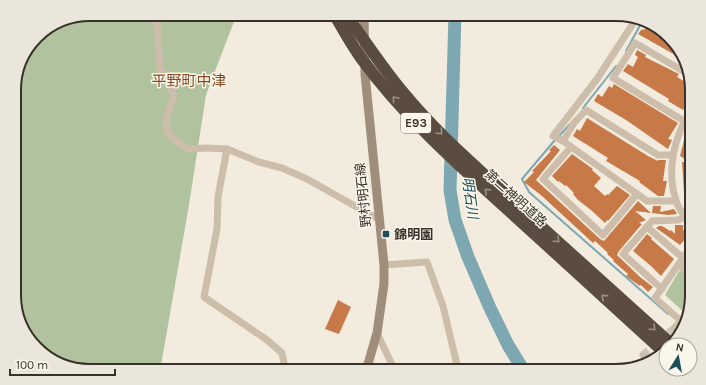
<svg xmlns="http://www.w3.org/2000/svg" width="706" height="385" font-family="Karla,'Noto Sans JP',sans-serif">
  <style>
    .green { fill: #b1c39e }
    .lines { fill: none; stroke-linecap: round; stroke-linejoin: round }
    .stream { stroke: #7da7b1; stroke-width: 2 }
    .river { stroke: #7da7b1; stroke-width: 13 }
    .building { fill: #c77a48 }
    .street-tunnel { stroke: #cec7ba; stroke-width: 7; stroke-dasharray: 7 3.5; stroke-linecap: butt }
    .street { stroke: #ccbeaa; stroke-width: 7 }
    .secondary { stroke: #9f8e7b; stroke-width: 9 }
    .highway { stroke: #5a4c40; stroke-width: 12 }
    .highway-bridge { stroke: #5a4c40; stroke-width: 12 }
    .oneway { stroke: #9a9084 }
    .poi-dot { fill: #1e4e5b; stroke: #faf6eb; stroke-width: 1.5 }
    .labels { text-anchor: middle; dominant-baseline: central; stroke-width: 3; stroke-linejoin: round; paint-order: stroke }
    .shield { fill: #faf6eb; stroke: #736c63; stroke-width: 1 }
    .shield-label { font-size: 12px; font-weight: bold; fill: #393129 }
    .street-label { font-size: 13px; fill: #393129; stroke: #faf6eb }
    .poi-label { font-size: 13px; font-weight: bold; fill: #393129; stroke: #faf6eb; text-anchor: start }
    .water-label { font-size: 14px; font-style: italic; fill: #1e4e5b; stroke: #faf6eb }
    .quarter-label { font-size: 15px; fill: #894a21; stroke: #faf6eb }
    .rim { fill: none; stroke: #393129; stroke-width: 2 }
  </style>
  <rect width="100%" height="100%" fill="#f3ecde"/>
  <!-- green -->
  <g class="green">
    <path d="M90,14H244L235,19L206,95L189,205L160,371H90L56,363L27,338L15,306L14,84L22,56L40,33Z"/>
    <path d="M683,270L692,277V296L687,315L665,295L679,271Z"/>
  </g>
  <g class="lines">
    <!-- stream -->
    <g class="stream">
      <path d="M626,51L643,20"/>
      <path d="M583,108L616,66"/>
      <path d="M558,137L570,124"/>
      <path d="M555,140L522,179L529,192L668,314"/>
      <path d="M681,325L684,328"/>
    </g>
    <!-- river -->
    <path class="river" d="M455,14L450,190L455,220L468,257L490,308L508,345L524,371"/>
  </g>
  <!-- building -->
  <g class="building">
    <path d="M650,22L659,30L657,34L668,40L669,39L672,41L679,47L684,60L638,34L642,29L644,30L646,27L647,28Z"/>
    <path d="M637,50L646,55L645,57L679,74L677,77L691,85V96L683,110L668,101L669,99L623,71L628,64L633,67L638,57L635,55Z"/>
    <path d="M614,84L678,123L668,139L672,140L668,149L626,120L594,101L598,94L602,97L609,86L612,88Z"/>
    <path d="M587,118L648,156L658,161V160H666L663,181H667L664,196H658L639,182L640,181L606,161L608,158L573,136L577,129L580,131Z"/>
    <path d="M692,123V152L690,162L680,156L686,132Z"/>
    <path d="M554,145L560,150L536,180L600,239L604,241L638,201L651,213L635,211L646,220L639,223L642,224L619,251L617,255L640,277L653,287L648,292L641,285L640,286L626,276L628,274L613,261L614,260L607,254L608,253L595,241L593,243L542,196L524,182L534,172L532,171L551,151L549,150Z"/>
    <path d="M572,154L593,169L592,170L601,178L594,186L605,196L607,194L608,195L617,186L630,195L608,221L607,220L605,223L591,210L578,200L573,194L574,193L566,185L565,186L559,181L558,182L552,176Z"/>
    <path d="M682,162L689,163L688,169H691L692,204L686,193H684Z"/>
    <path d="M653,206H661L660,212L674,209L677,214L668,215L652,213Z"/>
    <path d="M675,225H683V230L691,232L680,245L656,228L659,226H662L670,231L671,230L675,234Z"/>
    <path d="M647,234L652,238L651,239L674,259L661,276L651,266L633,251Z"/>
    <path d="M338,300L351,307L339,334L325,329Z"/>
  </g>
  <g class="lines">
    <!-- street-tunnel -->
    <path class="street-tunnel" d="M643,355L674,328"/>
    <!-- street -->
    <g class="street">
      <path d="M156,14L157,21L160,69L167,79L174,96L166,119L168,134L187,149L207,148L227,149L259,162L282,168L307,179L378,219"/>
      <path d="M691,110C674,137 666,170 676,201C679,210 686,219 692,227"/>
      <path d="M684,121L613,78L635,43L690,75"/>
      <path d="M563,141L553,136L597,79L636,19"/>
      <path d="M571,147L543,179L603,235L637,194"/>
      <path d="M227,149L218,197L217,229L204,297L267,340L282,353L284,363L279,371"/>
      <path d="M672,155H658L586,110L574,123L563,141L647,201H676"/>
      <path d="M647,227L683,258"/>
      <path d="M384,265L427,262L443,306L458,369L451,371"/>
      <path d="M679,265L692,275"/>
      <path d="M662,289L623,254L652,221L678,220L685,217"/>
      <path d="M674,328L681,321L655,298L692,245"/>
      <path d="M377,333L395,371"/>
      <path d="M643,355L649,361"/>
    </g>
    <!-- secondary -->
    <path class="secondary" d="M364,14L365,74L384,265V284L377,333L366,371"/>
    <!-- highway -->
    <g class="highway">
      <path d="M517,205L671,344"/>
      <path d="M516,217L664,352"/>
    </g>
    <!-- highway-bridge -->
    <g class="highway-bridge">
      <path d="M334,14C343,29 351,44 361,58C405,118 461,167 516,217"/>
      <path d="M346,14C365,42 384,70 406,96C439,136 480,170 517,205"/>
    </g>
  </g>
  <!-- one-way arrows -->
  <defs><path id="oneway-chevron" d="M-2-3.5L2.5 0L-2 3.5" fill="none" stroke-width="1.6" stroke-linecap="round" stroke-linejoin="round"/></defs>
  <g class="oneway">
    <use href="#oneway-chevron" transform="translate(395 99) rotate(-130)"/>
    <use href="#oneway-chevron" transform="translate(440 132) rotate(47)"/>
    <use href="#oneway-chevron" transform="translate(487 191) rotate(-138)"/>
    <use href="#oneway-chevron" transform="translate(557 240) rotate(42)"/>
    <use href="#oneway-chevron" transform="translate(604 297) rotate(-138)"/>
    <use href="#oneway-chevron" transform="translate(653 328) rotate(42)"/>
  </g>
  <!-- markers -->
  <rect class="poi-dot" x="382" y="230" width="8" height="8" rx="2"/>
  <g class="labels">
    <!-- shield labels -->
    <rect class="shield" x="401" y="113" width="30" height="20" rx="3"/>
    <g class="shield-label">
      <text x="416" y="123">E93</text>
    </g>
    <!-- street labels -->
    <g class="street-label">
      <text transform="translate(363 195) rotate(-96)">野村明石線</text>
      <text transform="translate(516 198) rotate(42)">第二神明道路</text>
    </g>
    <!-- poi labels -->
    <g class="poi-label">
      <text x="394" y="234">錦明園</text>
    </g>
    <!-- water labels -->
    <g class="water-label">
      <text transform="translate(470 198) rotate(82)">明石川</text>
    </g>
    <!-- quarter labels -->
    <g class="quarter-label">
      <text x="189" y="81">平野町中津</text>
    </g>
  </g>
  <!-- crop -->
  <path d="M0 0H706V385H0ZM90 21H616A69 69 0 0 1 685 90V295A69 69 0 0 1 616 364H90A69 69 0 0 1 21 295V90A69 69 0 0 1 90 21Z" fill="#ebe6db" fill-rule="evenodd"/>
  <path class="rim" d="M90 21H616A69 69 0 0 1 685 90V295A69 69 0 0 1 616 364H90A69 69 0 0 1 21 295V90A69 69 0 0 1 90 21Z"/>
  <!-- north arrow -->
  <g transform="translate(678 357) rotate(11)"><circle r="19" fill="#faf6eb" stroke="#ada79d"/>
  <path d="M0-3L7 15L0 10L-7 15Z" fill="#1e4e5b"/>
  <text y="-6" font-size="11" font-weight="bold" text-anchor="middle" fill="#393129">N</text>
  </g>
  <!-- scale -->
  <path d="M10 369v6h105v-6" fill="none" stroke="#393129" stroke-width="2"/>
  <text x="16" y="369" font-size="12" fill="#393129" stroke="#faf6eb" stroke-width="3" paint-order="stroke">100 m</text>
</svg>
